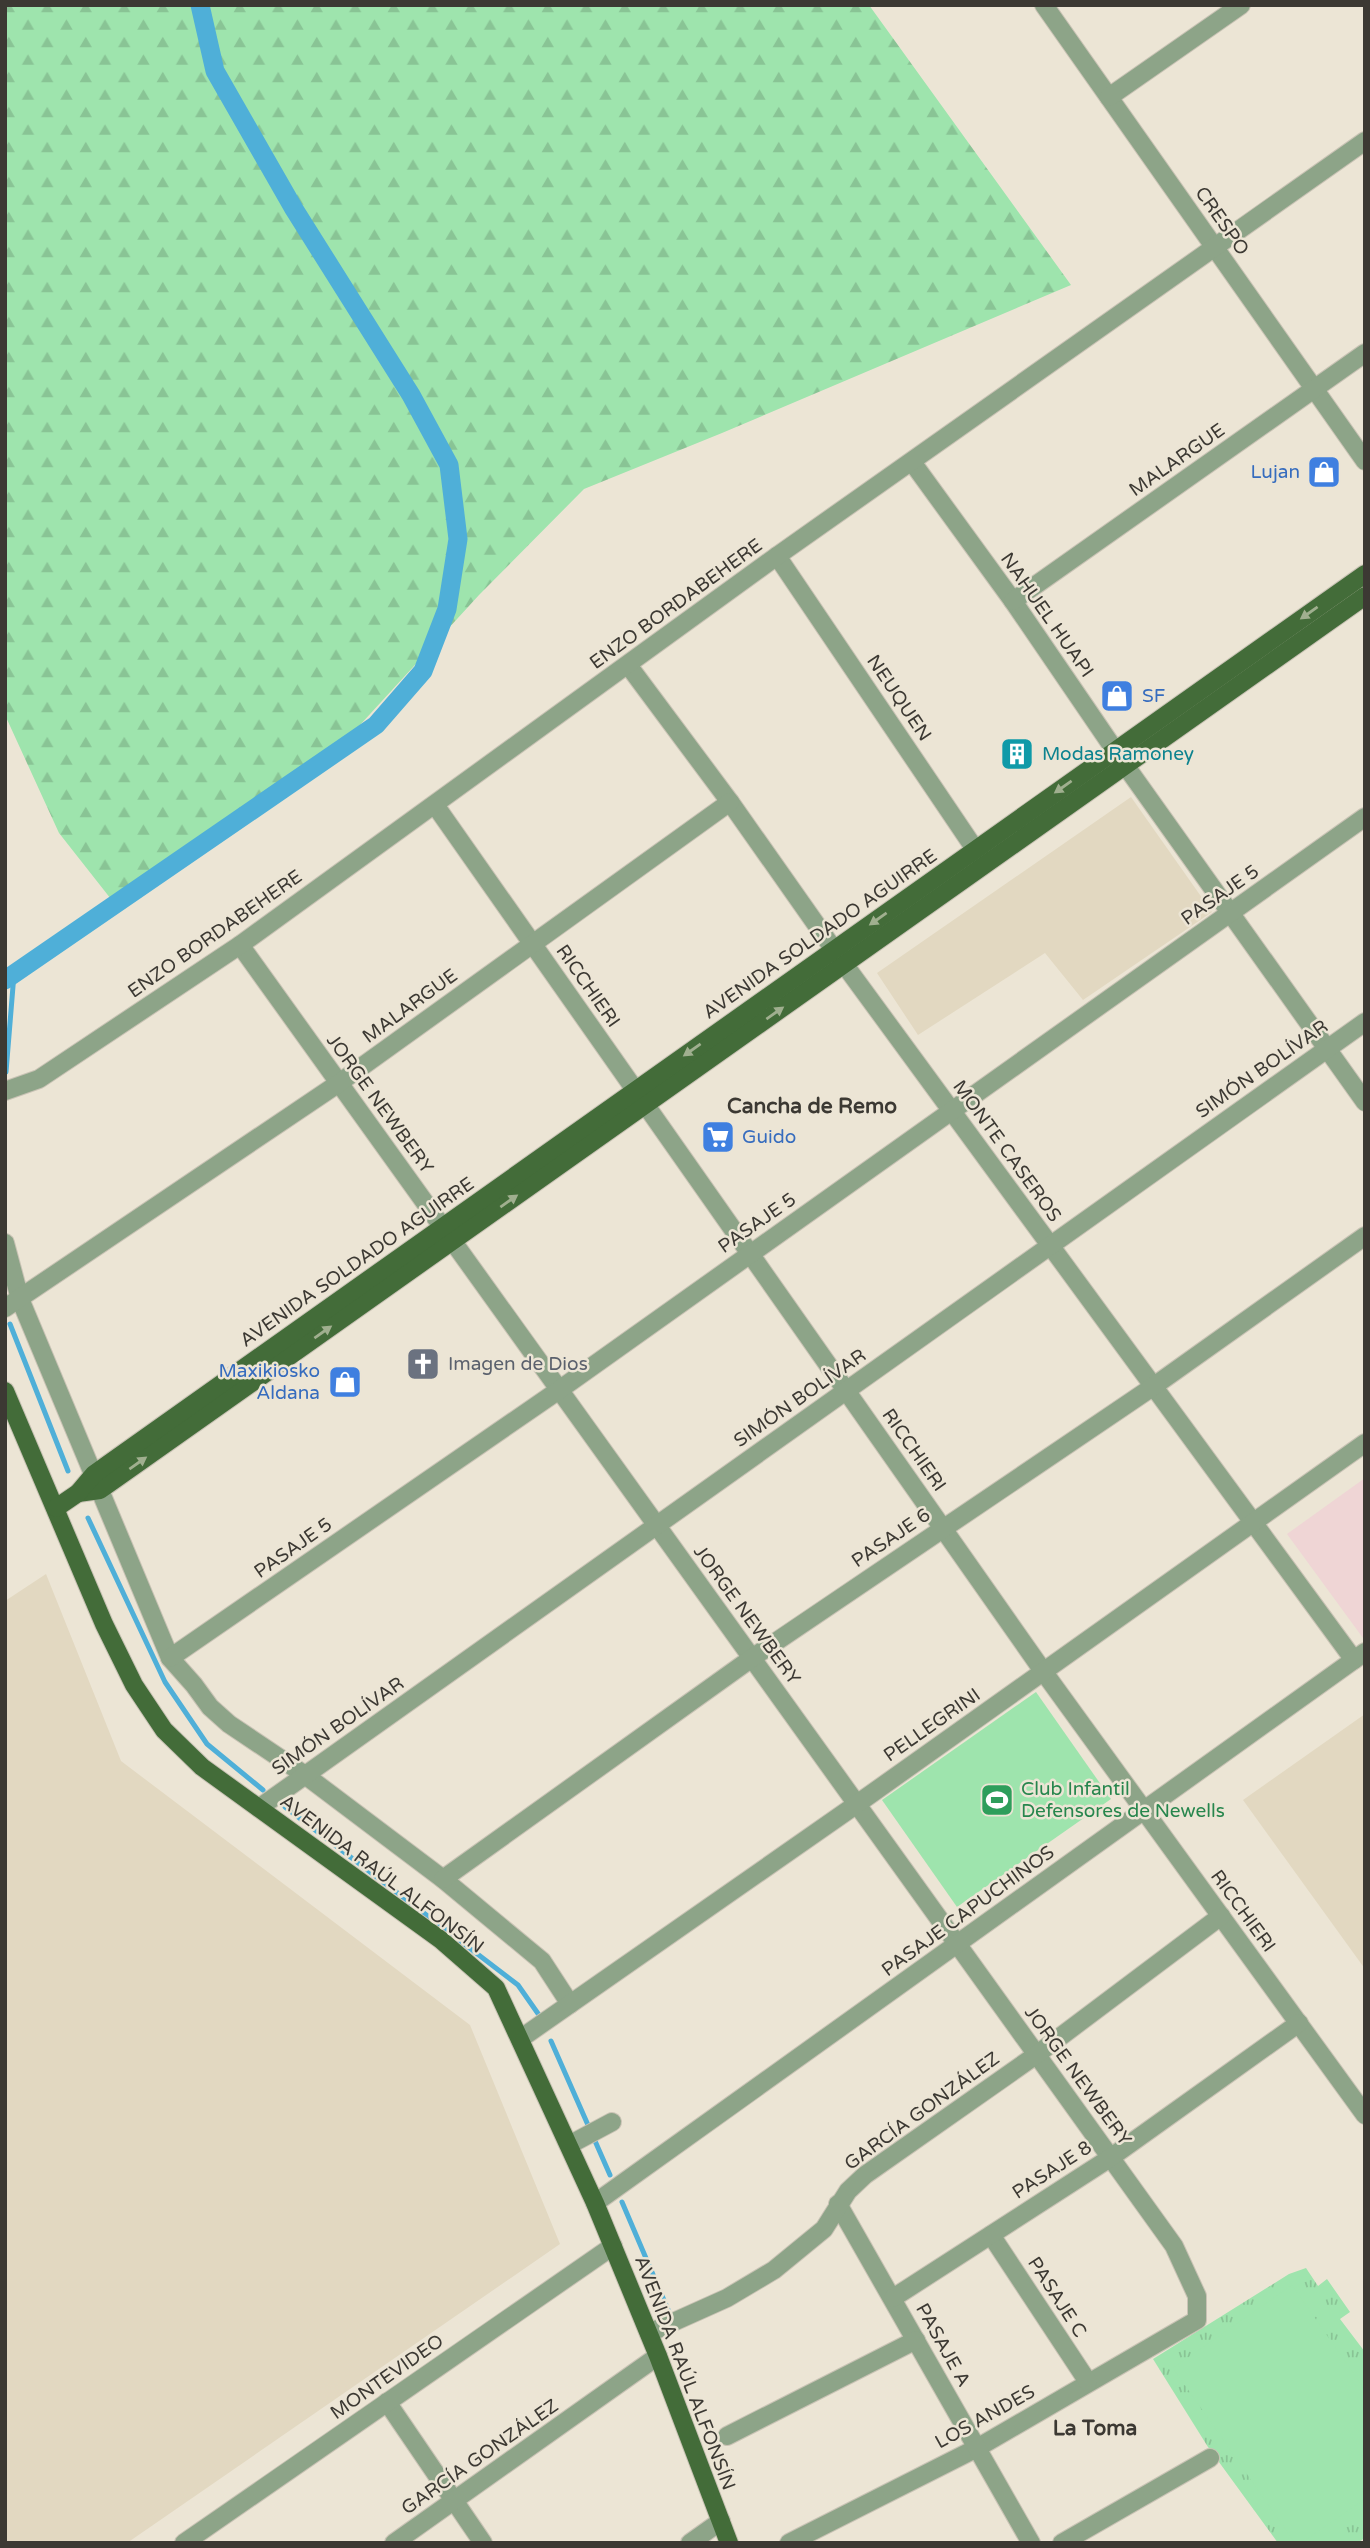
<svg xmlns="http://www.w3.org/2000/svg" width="1370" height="2548" font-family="'Varela Round',sans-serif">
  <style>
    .built { fill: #e2d8c1 }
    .education { fill: #efd5d5 }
    .grass { fill: url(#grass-tufts) }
    .forest { fill: url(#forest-firs) }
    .pitch { fill: #9ee4ad }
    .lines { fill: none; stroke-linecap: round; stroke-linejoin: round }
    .stream { stroke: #4fafd8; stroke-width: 5 }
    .canal { stroke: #4fafd8; stroke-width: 19 }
    .minor-casing { stroke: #c9c3b5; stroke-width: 20 }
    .major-casing { stroke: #c9c3b5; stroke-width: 20 }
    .minor { stroke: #8da488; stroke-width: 18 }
    .major { stroke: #436c39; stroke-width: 18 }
    .oneway { fill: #a0af8f }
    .labels { text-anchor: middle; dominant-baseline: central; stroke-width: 5; stroke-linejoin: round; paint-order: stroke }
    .street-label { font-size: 19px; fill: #3c3933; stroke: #ece5d5 }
    .shop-label { font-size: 19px; fill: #366cbe; stroke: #ece5d5; text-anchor: end }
    .culture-label { font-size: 19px; fill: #0d838f; stroke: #ece5d5; text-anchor: start }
    .worship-label { font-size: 19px; fill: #5b616d; stroke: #ece5d5; text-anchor: start }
    .leisure-label { font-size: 19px; fill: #27864d; stroke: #ece5d5; text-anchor: start }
    .neighbourhood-label { font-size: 21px; font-weight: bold; fill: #3c3933; stroke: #ece5d5 }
  </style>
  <defs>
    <pattern id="grass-tufts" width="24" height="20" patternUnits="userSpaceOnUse" patternTransform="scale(1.75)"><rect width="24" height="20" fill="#9ee4ad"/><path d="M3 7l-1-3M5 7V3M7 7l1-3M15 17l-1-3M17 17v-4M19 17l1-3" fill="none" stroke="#89c495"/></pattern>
    <pattern id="forest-firs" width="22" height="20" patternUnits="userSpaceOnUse" patternTransform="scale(1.75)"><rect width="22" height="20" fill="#9ee4ad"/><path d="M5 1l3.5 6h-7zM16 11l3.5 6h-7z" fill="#89c495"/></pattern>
  </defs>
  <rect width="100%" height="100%" fill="#ece5d5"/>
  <!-- built -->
  <g class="built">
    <path d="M1131,797L1212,912L1083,1000L1045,953L918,1035L877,973Z"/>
    <path d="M46,1574L121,1761L470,2025L560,2244L127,2543H5V1601Z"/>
    <path d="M1365,1714V1969L1243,1800Z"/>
  </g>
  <!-- education -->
  <path class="education" d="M1365,1478V1636L1363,1638L1287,1534Z"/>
  <!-- grass -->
  <path class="grass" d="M1306,2268L1318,2286L1327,2279L1350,2312L1340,2319L1365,2352V2538L1357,2543H1278L1208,2447L1153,2359L1289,2274Z"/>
  <!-- forest -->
  <path class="forest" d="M5,5H869L1071,285L722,433L584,489L479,595L338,749L118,908L59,833L5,715Z"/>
  <!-- pitch -->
  <g class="pitch">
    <path d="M1036,1692L1111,1799L957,1907L882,1800Z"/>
    <path d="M1292,2285L1365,2390V2499L1301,2543H1295L1173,2368Z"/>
  </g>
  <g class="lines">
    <!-- stream -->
    <g class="stream">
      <path d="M6,1072L14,974"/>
      <path d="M10,1324L68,1471"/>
      <path d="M88,1518L165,1682L207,1744L263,1790"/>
      <path d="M285,1807L518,1985L539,2015"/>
      <path d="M551,2041L610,2175"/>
      <path d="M622,2202L669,2312"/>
    </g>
    <!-- canal -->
    <path class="canal" d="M5,980L376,725L423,671L447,609L458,539L449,465L411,395L294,209L215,71L200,5"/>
    <defs>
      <g id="minor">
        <path d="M1044,5L1365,461"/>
        <path d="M1109,97L1241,5"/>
        <path d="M912,462L1013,601L1125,765L1365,1102"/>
        <path d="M777,556L983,861"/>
        <path d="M1013,601L1365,353"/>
        <path d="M628,665L730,802L844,964L1354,1660"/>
        <path d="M435,805L1043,1671L1365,2115"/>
        <path d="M240,945L1174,2246L1197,2296V2320L977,2448L789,2543"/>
        <path d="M5,1091L39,1079L240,945L777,556L1365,141"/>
        <path d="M5,1243L20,1299L170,1658L194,1685L210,1707L229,1724L305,1775L443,1879L542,1961L570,2004"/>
        <path d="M5,1308L339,1083L730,802"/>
        <path d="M170,1658L559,1390L1365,817"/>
        <path d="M259,1808L1365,1022"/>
        <path d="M443,1879L752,1658L1154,1386L1365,1236"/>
        <path d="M520,2039L857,1804L1365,1443"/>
        <path d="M569,2145L612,2122"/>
        <path d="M595,2203L1365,1652"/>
        <path d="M838,2204L1031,2543"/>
        <path d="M991,2235L1088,2382"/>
        <path d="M893,2298L1110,2158L1299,2023"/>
        <path d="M649,2333L727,2298L774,2270L824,2229L848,2191L865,2175L1036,2055L1221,1916"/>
        <path d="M387,2402L483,2543"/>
        <path d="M727,2436L916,2340"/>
        <path d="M184,2543L613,2246"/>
        <path d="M394,2543L658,2356"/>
        <path d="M690,2543L721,2521"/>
        <path d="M1062,2543L1210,2458"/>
      </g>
      <g id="major">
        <path d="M5,1391L104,1624L134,1685L164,1730L202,1767L441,1940L496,1988L595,2203L658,2356L729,2543"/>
        <path d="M78,1493L100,1490L1365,596"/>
        <path d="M56,1508L78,1493L94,1474L1365,574"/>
      </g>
    </defs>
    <!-- minor casing -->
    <use href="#minor" class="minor-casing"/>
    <!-- major casing -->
    <use href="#major" class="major-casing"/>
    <!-- minor -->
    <use href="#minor" class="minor"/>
    <!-- major -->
    <use href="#major" class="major"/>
  </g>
  <!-- one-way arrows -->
  <defs><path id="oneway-solid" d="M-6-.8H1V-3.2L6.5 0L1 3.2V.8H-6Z" transform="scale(1.75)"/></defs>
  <g class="oneway">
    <use href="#oneway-solid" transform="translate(1309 613) rotate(145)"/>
    <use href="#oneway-solid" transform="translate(1063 787) rotate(145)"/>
    <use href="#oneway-solid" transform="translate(878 919) rotate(145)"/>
    <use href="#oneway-solid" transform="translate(775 1013) rotate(-35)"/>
    <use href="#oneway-solid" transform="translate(692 1050) rotate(145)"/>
    <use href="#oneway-solid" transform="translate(509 1201) rotate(-35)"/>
    <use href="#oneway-solid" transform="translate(323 1332) rotate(-35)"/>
    <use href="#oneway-solid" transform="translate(138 1463) rotate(-35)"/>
  </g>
  <!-- icons -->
  <defs>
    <symbol id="shop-square" viewBox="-11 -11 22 22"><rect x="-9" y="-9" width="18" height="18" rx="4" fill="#3f7fe0" stroke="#ece5d5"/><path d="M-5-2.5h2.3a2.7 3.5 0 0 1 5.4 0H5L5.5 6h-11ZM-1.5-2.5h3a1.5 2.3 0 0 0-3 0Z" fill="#fff"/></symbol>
    <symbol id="building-square" viewBox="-11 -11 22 22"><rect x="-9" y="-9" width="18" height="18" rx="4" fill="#0f9aa8" stroke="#ece5d5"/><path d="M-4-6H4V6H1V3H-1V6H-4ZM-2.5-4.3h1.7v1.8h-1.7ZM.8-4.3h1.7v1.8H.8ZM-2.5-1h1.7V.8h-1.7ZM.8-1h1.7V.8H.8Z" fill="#fff"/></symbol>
    <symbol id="supermarket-square" viewBox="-11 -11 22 22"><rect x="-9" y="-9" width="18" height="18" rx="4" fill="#3f7fe0" stroke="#ece5d5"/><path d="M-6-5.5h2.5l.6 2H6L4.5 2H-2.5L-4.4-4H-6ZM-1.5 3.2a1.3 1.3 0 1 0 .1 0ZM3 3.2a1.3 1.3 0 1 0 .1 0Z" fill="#fff"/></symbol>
    <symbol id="church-square" viewBox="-11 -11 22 22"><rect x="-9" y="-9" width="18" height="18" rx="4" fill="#6b7280" stroke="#ece5d5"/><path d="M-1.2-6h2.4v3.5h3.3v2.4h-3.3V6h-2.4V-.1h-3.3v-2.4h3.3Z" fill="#fff"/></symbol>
    <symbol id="stadium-square" viewBox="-11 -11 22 22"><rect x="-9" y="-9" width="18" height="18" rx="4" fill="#2e9e5b" stroke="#ece5d5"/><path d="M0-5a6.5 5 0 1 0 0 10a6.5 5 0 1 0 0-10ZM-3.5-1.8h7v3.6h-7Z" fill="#fff"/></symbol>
  </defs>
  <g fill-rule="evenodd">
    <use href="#shop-square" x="1305" y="453" width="38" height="38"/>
    <use href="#shop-square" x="1098" y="677" width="38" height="38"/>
    <use href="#building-square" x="998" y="735" width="38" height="38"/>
    <use href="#supermarket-square" x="699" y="1118" width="38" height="38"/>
    <use href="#church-square" x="404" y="1345" width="38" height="38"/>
    <use href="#shop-square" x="326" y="1363" width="38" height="38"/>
    <use href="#stadium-square" x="978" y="1781" width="38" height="38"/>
  </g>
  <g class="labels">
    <!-- street labels -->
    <g class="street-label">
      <text transform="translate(1222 221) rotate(55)">CRESPO</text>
      <text transform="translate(1177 460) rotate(-35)">MALARGUE</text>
      <text transform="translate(676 604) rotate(-36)">ENZO BORDABEHERE</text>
      <text transform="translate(1047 615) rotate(55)">NAHUEL HUAPI</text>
      <text transform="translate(899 698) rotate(56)">NEUQUEN</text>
      <text transform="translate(1220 895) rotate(-35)">PASAJE 5</text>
      <text transform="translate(215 934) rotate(-35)">ENZO BORDABEHERE</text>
      <text transform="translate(820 934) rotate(-35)">AVENIDA SOLDADO AGUIRRE</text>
      <text transform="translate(588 986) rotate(55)">RICCHIERI</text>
      <text transform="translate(410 1006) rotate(-36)">MALARGUE</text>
      <text transform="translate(1262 1069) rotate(-35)">SIMÓN BOLÍVAR</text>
      <text transform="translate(380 1104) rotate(54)">JORGE NEWBERY</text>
      <text transform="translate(1007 1151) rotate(54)">MONTE CASEROS</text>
      <text transform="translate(757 1223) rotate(-35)">PASAJE 5</text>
      <text transform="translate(357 1262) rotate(-35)">AVENIDA SOLDADO AGUIRRE</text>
      <text transform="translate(800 1398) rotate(-35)">SIMÓN BOLÍVAR</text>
      <text transform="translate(914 1450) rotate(55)">RICCHIERI</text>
      <text transform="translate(891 1538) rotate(-34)">PASAJE 6</text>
      <text transform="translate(293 1548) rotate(-35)">PASAJE 5</text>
      <text transform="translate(747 1615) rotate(54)">JORGE NEWBERY</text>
      <text transform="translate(932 1725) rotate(-35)">PELLEGRINI</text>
      <text transform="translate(338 1726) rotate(-35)">SIMÓN BOLÍVAR</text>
      <text transform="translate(382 1874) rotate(37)">AVENIDA RAÚL ALFONSÍN</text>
      <text transform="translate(968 1911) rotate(-36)">PASAJE CAPUCHINOS</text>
      <text transform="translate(1243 1911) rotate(54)">RICCHIERI</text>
      <text transform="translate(1078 2076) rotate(54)">JORGE NEWBERY</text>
      <text transform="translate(922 2111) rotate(-36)">GARCÍA GONZÁLEZ</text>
      <text transform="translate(1052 2170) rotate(-33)">PASAJE 8</text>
      <text transform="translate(1057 2297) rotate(57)">PASAJE C</text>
      <text transform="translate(943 2345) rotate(61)">PASAJE A</text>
      <text transform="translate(685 2373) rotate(69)">AVENIDA RAÚL ALFONSÍN</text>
      <text transform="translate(387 2377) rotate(-35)">MONTEVIDEO</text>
      <text transform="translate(985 2417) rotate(-29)">LOS ANDES</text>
      <text transform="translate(480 2457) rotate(-35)">GARCÍA GONZÁLEZ</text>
    </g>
    <!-- shop labels -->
    <g class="shop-label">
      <text x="1300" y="472">Lujan</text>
      <text x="1142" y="696" text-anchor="start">SF</text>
      <text x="742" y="1137" text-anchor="start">Guido</text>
      <text x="320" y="1371">Maxikiosko<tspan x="320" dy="22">Aldana</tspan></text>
    </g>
    <!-- culture labels -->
    <g class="culture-label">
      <text x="1042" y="754">Modas Ramoney</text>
    </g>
    <!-- worship labels -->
    <g class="worship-label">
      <text x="448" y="1364">Imagen de Dios</text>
    </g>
    <!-- leisure labels -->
    <g class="leisure-label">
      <text x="1021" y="1789">Club Infantil<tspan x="1021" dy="22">Defensores de Newells</tspan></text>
    </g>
    <!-- neighbourhood labels -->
    <g class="neighbourhood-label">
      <text x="812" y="1106">Cancha de Remo</text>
      <text x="1095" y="2428">La Toma</text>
    </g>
  </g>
  <!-- border -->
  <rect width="1370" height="2548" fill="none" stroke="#3c3933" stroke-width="14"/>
</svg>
